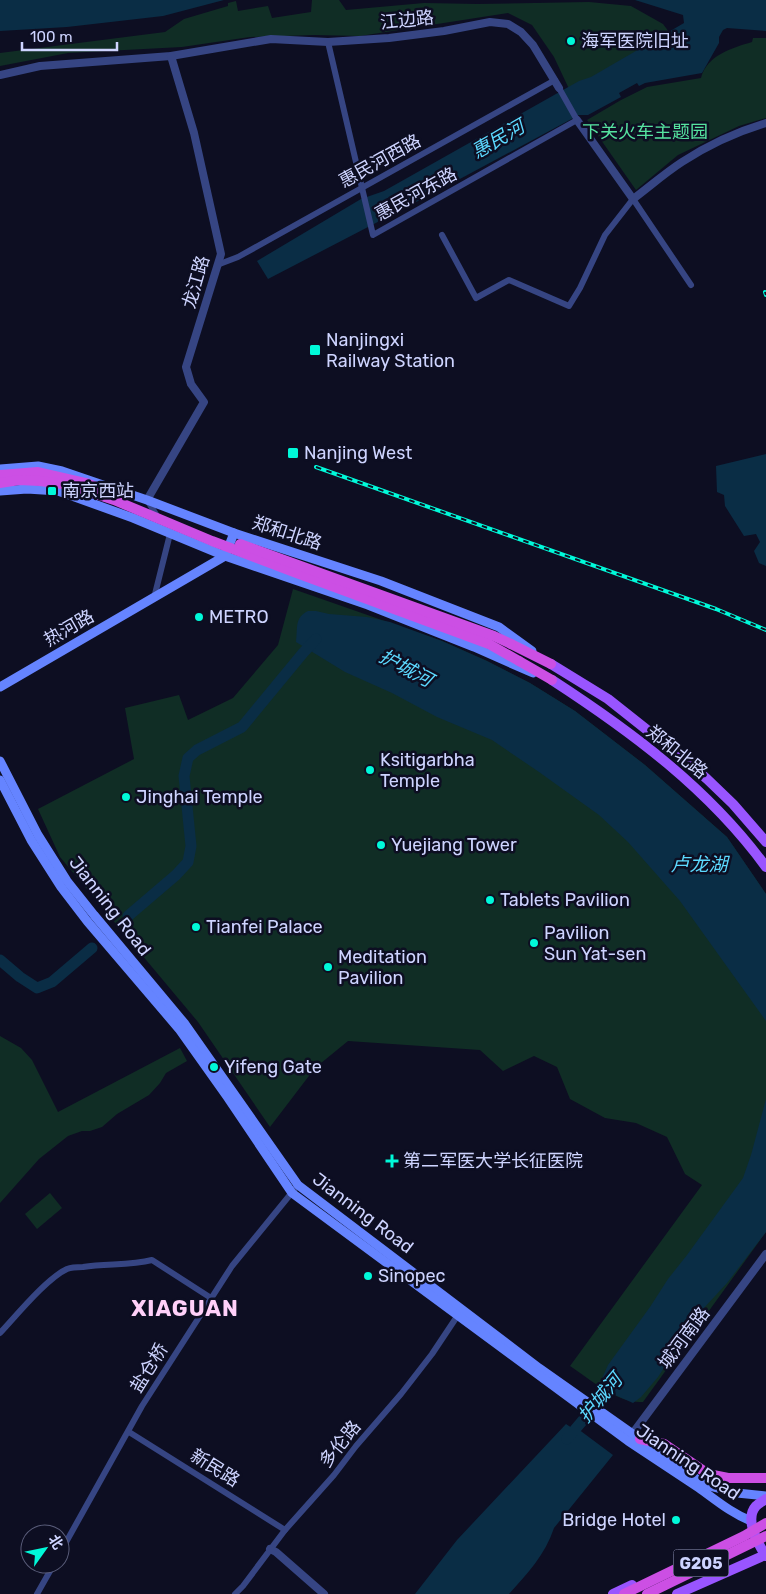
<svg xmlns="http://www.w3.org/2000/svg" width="766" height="1594" font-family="Rubik,'Noto Sans SC',sans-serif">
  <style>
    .green { fill: #102d25 }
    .water { fill: #0a2d45 }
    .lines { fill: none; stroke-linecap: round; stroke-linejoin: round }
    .river { stroke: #0a2d45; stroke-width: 11 }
    .minor { stroke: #364583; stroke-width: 6 }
    .tertiary { stroke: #364583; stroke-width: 8 }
    .secondary { stroke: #6584ff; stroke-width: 9 }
    .primary { stroke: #95f; stroke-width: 10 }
    .trunk { stroke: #cc4fe4; stroke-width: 10 }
    .rail-casing { stroke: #00f9d9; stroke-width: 4 }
    .rail { stroke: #0d0e22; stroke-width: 2; stroke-dasharray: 5.5; stroke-linecap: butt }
    .trunk-bridge { stroke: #cc4fe4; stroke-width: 10 }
    .poi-dot { fill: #00f9d9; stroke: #0d0e22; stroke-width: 2 }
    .labels { text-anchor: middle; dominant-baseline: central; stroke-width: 5; stroke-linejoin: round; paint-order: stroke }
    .shield { fill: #0d0e22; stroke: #9499bd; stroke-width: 1 }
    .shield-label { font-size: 16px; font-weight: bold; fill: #ced4ff }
    .street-label { font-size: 18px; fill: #ced4ff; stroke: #0d0e22 }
    .poi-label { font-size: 18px; fill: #ced4ff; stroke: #0d0e22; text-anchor: start }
    .park-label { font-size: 18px; fill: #56e3a0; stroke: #0d0e22 }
    .water-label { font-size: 19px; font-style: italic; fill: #5cd9ff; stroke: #0d0e22 }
    .district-label { font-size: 22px; font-weight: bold; letter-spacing: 1px; fill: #ffd0f9; stroke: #0d0e22 }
  </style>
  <rect width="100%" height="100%" fill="#0d0e22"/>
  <!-- green -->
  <g class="green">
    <path d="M312,0H339L346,10L424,3L477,4L589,2L631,6L663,24L669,32L570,91L554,57L532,25L508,13L360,36L314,35L250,37L182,47L68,53L0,66V53L165,32L184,19L228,6V3L236,1L238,11L268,6L272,18L311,12Z"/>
    <path d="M753,38H766V118L739,126L678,155L636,190L587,120L621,100L647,87L701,78C707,55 732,48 752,42Z"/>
    <path d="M293,589L442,641L487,661L530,683L575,711L645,765L727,837L766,894V1232L643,1402C618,1404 590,1379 570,1366L702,1185L685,1174L667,1137L636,1123L605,1118L570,1099L557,1067L534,1056L503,1071L480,1050L348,1041L315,1068L270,1127L198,1022L60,857L38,809L134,759L125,708L179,695L188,720L233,698L278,645Z"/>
    <path d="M0,1036L21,1048L32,1060L58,1112L180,1048L187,1061L166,1073L160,1083L149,1095L117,1114L102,1127L90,1131H82L68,1136L39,1159L0,1203Z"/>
    <path d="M50,1193L62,1208L37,1229L25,1214Z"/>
  </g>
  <!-- water -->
  <g class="water">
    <path d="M0,0H224L163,16L67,27L0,31Z"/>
    <path d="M635,0H766V31L727,28L723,30L719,37V43L702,73L645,83L639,86L637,83L619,93L621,97L588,115H579L445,187L268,279L257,261L361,199L384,191L579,81L591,77L684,23L683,15Z"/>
    <path d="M766,454V566L759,563L754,551L760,542L756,534L744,536L725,506L724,495L717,492L716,466Z"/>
    <path d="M308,611H316L329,614L367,617L390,622L442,641L487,661L530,683L575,711L645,765L727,837L766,894V1021L680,901L628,842L599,815L539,772L492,740L437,717L392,693L345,672L296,642C298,628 294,618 308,611Z"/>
    <path d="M766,1099V1232L727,1283L703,1309L658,1377L641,1397L633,1403L615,1395L599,1385L608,1365L650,1307L668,1279L687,1255L743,1178L751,1155Z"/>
    <path d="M566,1424L572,1428L574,1426L613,1455L554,1528C545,1555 527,1574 509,1594H415L457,1540Z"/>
  </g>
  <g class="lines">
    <!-- river -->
    <g class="river">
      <path d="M128,916L176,875L188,862L191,846L184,776L188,758L197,750L242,727L303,653L316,639"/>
      <path d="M0,960L20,977L37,988L52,982L92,948"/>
      <path d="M567,1439L617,1380"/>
    </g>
    <!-- minor -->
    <g class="minor">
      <path d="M328,42L373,235L577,120L559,88"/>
      <path d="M442,235L476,298L509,280L569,306L580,288L605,235L633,199L691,285"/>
      <path d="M217,265L238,257L555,80"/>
      <path d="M147,500L159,519"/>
      <path d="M154,598L170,534L168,531"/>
      <path d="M0,1333C16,1316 47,1278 67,1269C72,1267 78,1267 83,1267C106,1263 129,1266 152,1260L211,1298"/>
      <path d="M129,1432L285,1530"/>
      <path d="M60,1553L142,1406L232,1266L298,1185"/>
      <path d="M37,1594L54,1564"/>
      <path d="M235,1594L243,1586L285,1530L334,1475L356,1446L401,1394L432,1354L460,1312"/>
    </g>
    <!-- tertiary -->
    <g class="tertiary">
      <path d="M0,75L40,66L171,56L271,39L328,42L389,38L444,31L490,22L508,24L521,32L533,45L559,88"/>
      <path d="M577,120L633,199C649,187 665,173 682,162C708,145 736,132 766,123"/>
      <path d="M147,500L204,402L191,384L186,367L221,254L194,133L171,56"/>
      <path d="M630,1437L766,1254"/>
      <path d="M270,1549L276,1552L324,1594"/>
    </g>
    <!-- secondary -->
    <g class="secondary">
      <path d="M0,469L38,466L62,471L147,500L234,533L381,581L499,627L532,651"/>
      <path d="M0,491L27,489L58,491L133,518L225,556L368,605L474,647L533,673"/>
      <path d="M0,687L225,556L234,533"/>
      <path d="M0,761L38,835L67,881L94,915L185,1024L298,1185L539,1368L705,1485L737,1493L766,1496"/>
      <path d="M0,780L31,840L61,887L87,921L179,1029L228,1098L292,1193L628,1441C651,1456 675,1472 699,1488C716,1500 731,1513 751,1521"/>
    </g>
    <!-- primary -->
    <g class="primary">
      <path d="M551,664L608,699L685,760L707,779L733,804L766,842"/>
      <path d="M552,680C632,732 709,789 766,867"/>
      <path d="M766,1499C763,1501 759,1503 756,1506C744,1519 758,1544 766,1556"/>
      <path d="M613,1594L632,1585"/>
      <path d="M677,1594L765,1555"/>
    </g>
    <!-- trunk -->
    <g class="trunk">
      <path d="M511,644L551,664"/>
      <path d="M519,661L552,680"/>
      <path d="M640,1439L664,1444L708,1474L728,1478H766"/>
    </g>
    <defs>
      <g id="rail">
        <path d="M765,292L766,295"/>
        <path d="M316,467L716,609L766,630"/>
      </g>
    </defs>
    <!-- rail casing -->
    <use href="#rail" class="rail-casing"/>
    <!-- rail -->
    <use href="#rail" class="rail"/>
    <!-- trunk-bridge -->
    <g class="trunk-bridge">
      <path d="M0,475L38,472L86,483L104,490"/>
      <path d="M0,483L19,480L40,481L62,484L84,490L114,500L212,541L294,572L489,644L519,661"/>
      <path d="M240,544L494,636L511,644"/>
      <path d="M624,1594L744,1536L766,1523"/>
      <path d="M647,1594L766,1536"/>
    </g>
  </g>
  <!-- markers -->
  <g class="poi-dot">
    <circle cx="571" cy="41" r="5"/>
    <rect x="309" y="344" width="12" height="12" rx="2.5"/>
    <rect x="287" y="447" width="12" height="12" rx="2.5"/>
    <rect x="47" y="486" width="10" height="10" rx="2.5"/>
    <circle cx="199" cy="617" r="5"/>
    <circle cx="370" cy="770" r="5"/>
    <circle cx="126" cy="797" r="5"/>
    <circle cx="381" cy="845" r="5"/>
    <circle cx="490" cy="900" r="5"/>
    <circle cx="196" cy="927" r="5"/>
    <circle cx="534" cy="943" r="5"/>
    <circle cx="328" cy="967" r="5"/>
    <circle cx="214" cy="1067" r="5"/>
    <path d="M389.5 1153.5h5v5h5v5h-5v5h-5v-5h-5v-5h5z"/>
    <circle cx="368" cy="1276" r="5"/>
    <circle cx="676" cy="1520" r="5"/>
  </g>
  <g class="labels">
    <!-- shield labels -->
    <rect class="shield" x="673.5" y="1549.5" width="55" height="27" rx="4"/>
    <g class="shield-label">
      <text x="701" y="1563">G205</text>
    </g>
    <!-- street labels -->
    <g class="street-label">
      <text transform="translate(407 20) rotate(-6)">江边路</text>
      <text transform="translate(380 161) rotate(-29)">惠民河西路</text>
      <text transform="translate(416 194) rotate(-29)">惠民河东路</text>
      <text transform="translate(196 282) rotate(-74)">龙江路</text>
      <text transform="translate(287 533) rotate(18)">郑和北路</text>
      <text transform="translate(69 628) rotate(-30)">热河路</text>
      <text transform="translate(677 752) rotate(39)">郑和北路</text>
      <text transform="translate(110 906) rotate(52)">Jianning Road</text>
      <text transform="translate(363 1213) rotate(37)">Jianning Road</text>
      <text transform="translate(684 1338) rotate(-53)">城河南路</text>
      <text transform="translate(149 1368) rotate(-58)">盐仓桥</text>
      <text transform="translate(340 1444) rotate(-51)">多伦路</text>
      <text transform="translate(688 1462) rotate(34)">Jianning Road</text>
      <text transform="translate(215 1468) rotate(32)">新民路</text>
    </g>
    <!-- poi labels -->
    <g class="poi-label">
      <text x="581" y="41">海军医院旧址</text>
      <text x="326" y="340">Nanjingxi<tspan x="326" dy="21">Railway Station</tspan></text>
      <text x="304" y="453">Nanjing West</text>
      <text x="62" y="491">南京西站</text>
      <text x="209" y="617">METRO</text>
      <text x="380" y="760">Ksitigarbha<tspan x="380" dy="21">Temple</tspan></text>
      <text x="136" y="797">Jinghai Temple</text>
      <text x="391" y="845">Yuejiang Tower</text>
      <text x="500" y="900">Tablets Pavilion</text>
      <text x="206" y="927">Tianfei Palace</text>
      <text x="544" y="933">Pavilion<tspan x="544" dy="21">Sun Yat-sen</tspan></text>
      <text x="338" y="957">Meditation<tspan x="338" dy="21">Pavilion</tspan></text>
      <text x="224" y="1067">Yifeng Gate</text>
      <text x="403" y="1161">第二军医大学长征医院</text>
      <text x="378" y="1276">Sinopec</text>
      <text x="666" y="1520" text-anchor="end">Bridge Hotel</text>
    </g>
    <!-- park labels -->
    <g class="park-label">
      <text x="645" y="132">下关火车主题园</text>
    </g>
    <!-- water labels -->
    <g class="water-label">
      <text transform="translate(498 139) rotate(-30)">惠民河</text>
      <text transform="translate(406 668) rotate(28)">护城河</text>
      <text x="699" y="864">卢龙湖</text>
      <text transform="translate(600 1398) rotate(-50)">护城河</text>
    </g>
    <!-- district labels -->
    <g class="district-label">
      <text x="185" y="1308">XIAGUAN</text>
    </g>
  </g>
  <!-- north arrow -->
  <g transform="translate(45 1549) rotate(57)"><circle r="24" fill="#0d0e22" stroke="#5a5d7a"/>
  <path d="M0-4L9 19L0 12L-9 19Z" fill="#00f9d9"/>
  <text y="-8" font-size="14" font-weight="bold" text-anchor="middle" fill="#ced4ff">北</text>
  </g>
  <!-- scale -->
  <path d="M22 42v8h95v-8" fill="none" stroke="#ced4ff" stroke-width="2.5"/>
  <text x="30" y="42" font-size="15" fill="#ced4ff" stroke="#0d0e22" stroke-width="4" paint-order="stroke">100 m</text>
</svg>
